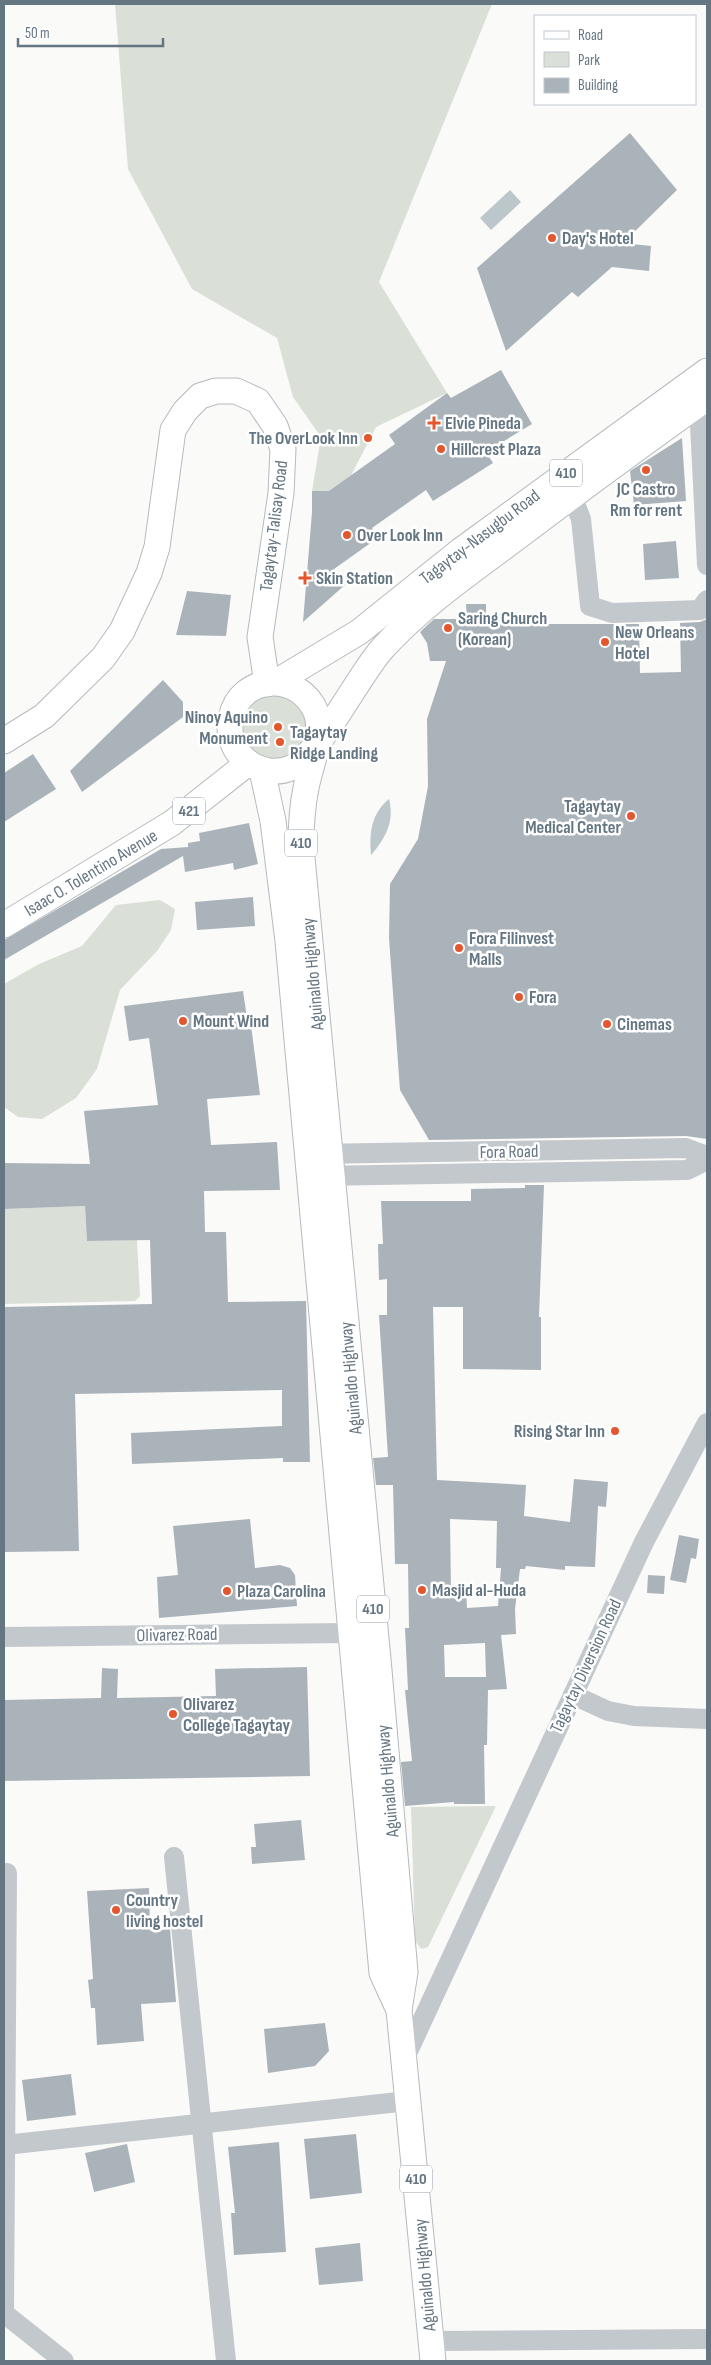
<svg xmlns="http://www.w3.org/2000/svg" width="711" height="2365" font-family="'Sofia Sans Condensed',sans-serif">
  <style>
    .green { fill: #dadfd7 }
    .water { fill: #bbc7cb }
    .building { fill: #aab3b9; fill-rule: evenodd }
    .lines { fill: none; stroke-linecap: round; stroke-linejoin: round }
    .major-casing { stroke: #b5babe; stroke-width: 27 }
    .minor { stroke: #c3c8cc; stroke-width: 20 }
    .major { stroke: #fff; stroke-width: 25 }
    .poi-dot { fill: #e4572e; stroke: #fff; stroke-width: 2 }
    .labels { text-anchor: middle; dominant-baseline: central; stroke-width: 5; stroke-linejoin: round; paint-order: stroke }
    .shield { fill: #fff; stroke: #939fa8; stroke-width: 1 }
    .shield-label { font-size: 16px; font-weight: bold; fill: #657683 }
    .poi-label { font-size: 18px; font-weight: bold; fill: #657683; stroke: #fff; text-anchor: start }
    .street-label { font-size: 18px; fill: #657683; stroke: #fff }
  </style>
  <rect width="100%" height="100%" fill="#fafaf8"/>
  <!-- green -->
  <g class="green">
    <path d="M115,4H492L379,282L447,393L376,427L343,491H312L321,437L293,397L277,338L192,289L128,169Z"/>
    <circle cx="275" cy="728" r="33"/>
    <path d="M160,900L175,909L171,930L157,951L120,990L97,1069L76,1098L42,1119L18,1117L4,1107V984L39,964L82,946L116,905Z"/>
    <path d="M85,1206L87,1241L137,1240L140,1296L135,1301L4,1304V1209Z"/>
    <path d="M496,1806L428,1947L421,1949L415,1941L411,1807Z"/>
  </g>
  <!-- water -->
  <g class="water">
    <path d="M510,190L521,202L491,230L480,218Z"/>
    <path d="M389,799C395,821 385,839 371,855C369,833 371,814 389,799Z"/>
  </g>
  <!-- building -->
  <g class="building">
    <path d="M630,133L677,190L623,243L651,246L649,271L612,267L578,297L572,292L506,351L477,268Z"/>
    <path d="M501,370L532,424L486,452L493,463L433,501L426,490L372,528L379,537L334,569L346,584L303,622L312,512V491H329L395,444L389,435L447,393L451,398Z"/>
    <path d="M682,438L686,501L634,505L630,471Z"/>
    <path d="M676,541L679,578L645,580L643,544Z"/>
    <path d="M187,591L231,595L226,636L176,635Z"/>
    <path d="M466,604H486V614H511V624H639L640,673L681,672L680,623L700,622L707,619V1139L686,1136L429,1140L400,1090L389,938L390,884L418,839L428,786L427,719L446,661H430L427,643L420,632L434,619H467Z"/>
    <path d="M163,680L183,702V717L82,792L70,771Z"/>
    <path d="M33,754L56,789L4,822V773Z"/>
    <path d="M249,823L258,864L234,870L233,863L185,872L183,856L4,960V940L161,849L188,847V843L200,841L199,833Z"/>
    <path d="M253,897L255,926L197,930L195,902Z"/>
    <path d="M243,991L248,1025H251L260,1095L207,1099L211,1145L277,1142L280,1190L204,1191L205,1232H226L228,1302L306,1301L310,1462H283V1458L132,1464L131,1433L282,1426V1390L75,1394L79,1551L4,1552V1307L152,1304L150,1240L87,1241L85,1206L4,1209V1163L90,1164L84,1111L158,1105L149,1038L129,1041L124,1006Z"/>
    <path d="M525,1185H544L539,1317H541V1370L463,1369V1307H433L437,1480L526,1485L524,1516L570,1522L574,1479L608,1482L606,1507L598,1506L595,1567L565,1566V1570L526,1566L525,1569H520L515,1609L516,1634L501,1635L507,1689L488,1690L487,1745H484L485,1804H454V1802L405,1806L401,1762L412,1761L405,1690H408L405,1628H409L408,1564H395L393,1485H376L373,1458L388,1457L379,1315H387V1279L379,1280L378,1244H383L381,1201H471V1189L525,1188ZM450,1519L497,1521L496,1568H501L498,1606L467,1608L466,1591L451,1592ZM485,1643L486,1677H445L444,1645Z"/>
    <path d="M250,1519L255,1568L280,1565L290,1568L295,1575L297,1606L159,1618L157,1577L178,1575L173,1526Z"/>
    <path d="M679,1535L699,1539L696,1559L691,1558L686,1583L670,1580Z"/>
    <path d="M648,1575L665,1576L664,1594L647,1593Z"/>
    <path d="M307,1667L310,1776L4,1781V1700L101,1698L102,1668L118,1669L117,1698L216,1696L215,1669Z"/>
    <path d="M301,1820L305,1860L252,1864L251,1847H256L254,1824Z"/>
    <path d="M149,1888L150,1931L170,1929L176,2002L141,2004L144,2041L97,2045L95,2008H91L88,1980L93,1979L87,1891Z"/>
    <path d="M325,2023L329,2051L315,2066L268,2073L264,2029Z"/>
    <path d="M71,2074L76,2115L27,2121L22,2080Z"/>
    <path d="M356,2134L362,2193L310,2199L304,2139Z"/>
    <path d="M279,2142L286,2252L234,2255L231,2213H235L228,2147Z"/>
    <path d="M127,2144L135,2182L94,2192L85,2153Z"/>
    <path d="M360,2243L363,2281L319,2285L315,2248Z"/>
  </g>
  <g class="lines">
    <defs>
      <g id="major">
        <path d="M276,682L359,632L460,551L707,371"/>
        <path d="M4,741L44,716L103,658L122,631L149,573L157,547L173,430L185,411L200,396L216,391H236L258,401L275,426L283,449L281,493L260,637L267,684"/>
        <path d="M262,770L273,821L288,941L382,1973L399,2010"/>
        <path d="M4,925L172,823L248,763"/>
        <path d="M433,2361L399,2010L405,1972L379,1670L301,847C301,827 302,807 306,788C310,765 325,735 316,712C299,671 240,674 231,718C223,752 259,781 291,768C318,757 358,676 382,649C422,605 472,571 519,536C581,489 644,443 707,398"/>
      </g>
    </defs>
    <!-- major casing -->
    <use href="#major" class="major-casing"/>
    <!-- minor -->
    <g class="minor">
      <path d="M699,404L707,565"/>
      <path d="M572,496L581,519L590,606L612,613L700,610L707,600"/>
      <path d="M316,1154L686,1148L707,1156"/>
      <path d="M317,1176L687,1170L707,1160"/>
      <path d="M4,1637L351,1633"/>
      <path d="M573,1695L608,1711L634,1716L707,1719"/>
      <path d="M174,1857L226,2361"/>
      <path d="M4,1873H7L4,2315"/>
      <path d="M404,2060L644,1542L707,1423"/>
      <path d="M5,2145L408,2101"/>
      <path d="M5,2314L64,2361"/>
      <path d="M431,2341L707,2339"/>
    </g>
    <!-- major -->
    <use href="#major" class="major"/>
  </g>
  <!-- markers -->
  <g class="poi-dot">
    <circle cx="552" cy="238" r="5"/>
    <path d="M431.5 415.5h5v5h5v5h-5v5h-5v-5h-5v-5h5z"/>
    <circle cx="368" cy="438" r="5"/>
    <circle cx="441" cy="449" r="5"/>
    <circle cx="646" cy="470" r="5"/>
    <circle cx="347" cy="535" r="5"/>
    <path d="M302.5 570.5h5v5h5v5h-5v5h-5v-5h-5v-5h5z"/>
    <circle cx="448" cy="628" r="5"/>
    <circle cx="605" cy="642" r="5"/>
    <circle cx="278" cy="727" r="5"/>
    <circle cx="280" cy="742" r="5"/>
    <circle cx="631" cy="816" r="5"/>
    <circle cx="459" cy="948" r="5"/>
    <circle cx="519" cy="997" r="5"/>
    <circle cx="183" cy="1021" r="5"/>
    <circle cx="607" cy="1024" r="5"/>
    <circle cx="615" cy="1431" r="5"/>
    <circle cx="422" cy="1590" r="5"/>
    <circle cx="227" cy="1591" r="5"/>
    <circle cx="173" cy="1714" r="5"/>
    <circle cx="116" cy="1910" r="5"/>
  </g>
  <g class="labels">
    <!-- shield labels -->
    <g class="shield">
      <rect x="550" y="459.5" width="32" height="27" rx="4"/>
      <rect x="173" y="797.5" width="32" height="27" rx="4"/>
      <rect x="285" y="829.5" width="32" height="27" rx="4"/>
      <rect x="357" y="1595.5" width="32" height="27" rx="4"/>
      <rect x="400" y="2165.5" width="32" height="27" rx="4"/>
    </g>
    <g class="shield-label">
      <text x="566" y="473">410</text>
      <text x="189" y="811">421</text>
      <text x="301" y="843">410</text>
      <text x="373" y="1609">410</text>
      <text x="416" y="2179">410</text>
    </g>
    <!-- poi labels -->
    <g class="poi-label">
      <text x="562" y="238">Day's Hotel</text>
      <text x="445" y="423">Elvie Pineda</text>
      <text x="358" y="438" text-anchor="end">The OverLook Inn</text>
      <text x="451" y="449">Hillcrest Plaza</text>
      <text x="646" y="489" text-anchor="middle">JC Castro<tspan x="646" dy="21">Rm for rent</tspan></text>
      <text x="357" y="535">Over Look Inn</text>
      <text x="316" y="578">Skin Station</text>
      <text x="458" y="618">Saring Church<tspan x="458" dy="21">(Korean)</tspan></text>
      <text x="615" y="632">New Orleans<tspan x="615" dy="21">Hotel</tspan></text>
      <text x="268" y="717" text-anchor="end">Ninoy Aquino<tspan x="268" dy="21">Monument</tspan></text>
      <text x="290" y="732">Tagaytay<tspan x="290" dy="21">Ridge Landing</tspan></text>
      <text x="621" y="806" text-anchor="end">Tagaytay<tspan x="621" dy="21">Medical Center</tspan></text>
      <text x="469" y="938">Fora Filinvest<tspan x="469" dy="21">Malls</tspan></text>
      <text x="529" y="997">Fora</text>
      <text x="193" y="1021">Mount Wind</text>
      <text x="617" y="1024">Cinemas</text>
      <text x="605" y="1431" text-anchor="end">Rising Star Inn</text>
      <text x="432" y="1590">Masjid al-Huda</text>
      <text x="237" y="1591">Plaza Carolina</text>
      <text x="183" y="1704">Olivarez<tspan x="183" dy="21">College Tagaytay</tspan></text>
      <text x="126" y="1900">Country<tspan x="126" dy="21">living hostel</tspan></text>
    </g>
    <!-- street labels -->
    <g class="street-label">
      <text transform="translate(274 526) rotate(-83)">Tagaytay-Talisay Road</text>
      <text transform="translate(480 537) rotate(-37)">Tagaytay-Nasugbu Road</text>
      <text transform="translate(91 873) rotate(-31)">Isaac O. Tolentino Avenue</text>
      <text transform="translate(313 974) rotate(-95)">Aguinaldo Highway</text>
      <text transform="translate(509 1152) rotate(-1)">Fora Road</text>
      <text transform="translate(351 1378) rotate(-95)">Aguinaldo Highway</text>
      <text transform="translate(177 1635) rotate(-1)">Olivarez Road</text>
      <text transform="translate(586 1666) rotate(-65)">Tagaytay Diversion Road</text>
      <text transform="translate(388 1781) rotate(-95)">Aguinaldo Highway</text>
      <text transform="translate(425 2275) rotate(-95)">Aguinaldo Highway</text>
    </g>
  </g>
  <!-- border -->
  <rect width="711" height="2365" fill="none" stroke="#657683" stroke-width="10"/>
  <!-- legend -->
  <rect x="534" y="15" width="162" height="90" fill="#ffffff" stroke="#c1c8cd"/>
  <rect x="544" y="31" width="25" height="8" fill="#ffffff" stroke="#c1c8cd"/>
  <text x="578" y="40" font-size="15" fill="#657683">Road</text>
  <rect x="544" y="52" width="25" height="15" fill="#dadfd7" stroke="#c1c8cd"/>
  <text x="578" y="65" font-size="15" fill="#657683">Park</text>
  <rect x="544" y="78" width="25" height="15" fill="#aab3b9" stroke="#c1c8cd"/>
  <text x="578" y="90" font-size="15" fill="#657683">Building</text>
  <!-- scale -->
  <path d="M18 38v8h145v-8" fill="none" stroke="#657683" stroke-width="2.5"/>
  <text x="25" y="38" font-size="15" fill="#657683" stroke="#ffffff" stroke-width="4" paint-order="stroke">50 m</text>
</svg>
